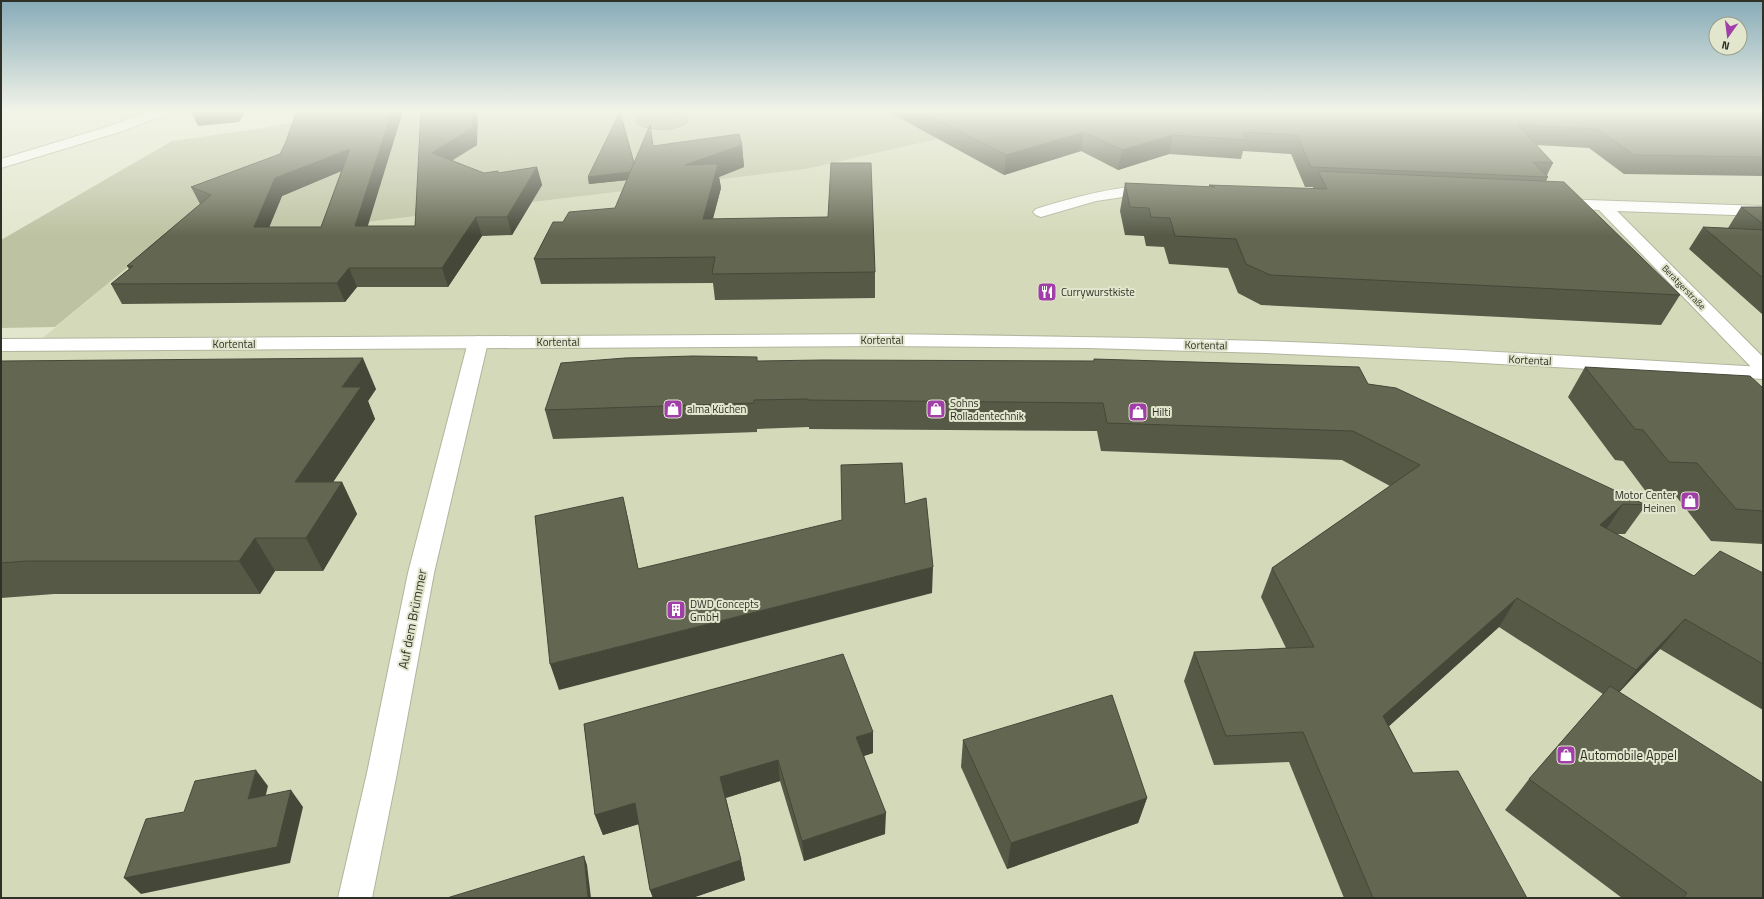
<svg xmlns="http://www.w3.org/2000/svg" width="1764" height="899" font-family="'Titillium Web',sans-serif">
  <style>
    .built { fill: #d4d9ba }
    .green { fill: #bdc2a2 }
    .water { fill: #969d6f; stroke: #777d59 }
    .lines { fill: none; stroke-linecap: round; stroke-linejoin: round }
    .street-casing { stroke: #b1b59d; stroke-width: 2 }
    .secondary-casing { stroke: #b1b59d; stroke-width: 2 }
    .street { fill: #fff; fill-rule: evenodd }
    .secondary { fill: #fff; fill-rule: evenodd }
    .wall { fill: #555946; fill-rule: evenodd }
    .shaded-wall { fill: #454839 }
    .building { fill: #636751; stroke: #454839; fill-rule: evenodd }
    .labels { text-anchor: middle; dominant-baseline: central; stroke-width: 4; stroke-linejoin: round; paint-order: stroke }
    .far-street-label { font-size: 9px; fill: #2f3127; stroke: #e2e6cd }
    .poi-label { font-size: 11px; fill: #2f3127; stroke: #e2e6cd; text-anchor: start }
    .street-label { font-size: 11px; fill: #2f3127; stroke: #e2e6cd }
    .near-street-label { font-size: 13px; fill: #2f3127; stroke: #e2e6cd }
    .near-poi-label { font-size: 13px; fill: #2f3127; stroke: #e2e6cd; text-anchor: start }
  </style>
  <rect width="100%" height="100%" fill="#e2e6cd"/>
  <!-- built -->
  <path class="built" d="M1104,111H1763V898H1V351H27L151,248L806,169L1007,123Z"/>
  <!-- green -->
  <path class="green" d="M348,111H1103L1007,123L806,169L151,248L55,327L1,328V240L172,141L269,127Z"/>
  <!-- water -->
  <path class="water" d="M660,111L680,113L689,120C682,132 645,132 636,122L637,119L645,114Z"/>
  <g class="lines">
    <defs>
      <g id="street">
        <path d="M151,111H167L166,114L123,131L1,168V159L113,125Z"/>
        <path d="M739,111H753L752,114H740Z"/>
        <path d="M1152,185L1157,186L1159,189L1157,192L1096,201L1041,217L1036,215L1033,212L1036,209C1074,197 1112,187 1152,185Z"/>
        <path d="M1558,199L1763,206V216L1617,211L1763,357V374L1756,372L1599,210L1553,207L1550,204L1553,201Z"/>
        <path d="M478,336L485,338L488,342L434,573L397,773L372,898H338L367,773L408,573L468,342L471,338Z"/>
      </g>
      <path id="secondary" d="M884,334C1011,336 1137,337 1264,341C1431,347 1597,358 1763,367V379L1448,361L1266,353L1088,348L884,346L1,351V339Z"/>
    </defs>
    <!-- street casing -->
    <use href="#street" class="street-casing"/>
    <!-- secondary casing -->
    <use href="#secondary" class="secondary-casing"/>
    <!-- street -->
    <use href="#street" class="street"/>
    <!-- secondary -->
    <use href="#secondary" class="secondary"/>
  </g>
  <!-- wall -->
  <g class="wall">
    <path d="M278,111H403L367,226H415L421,111L477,145L452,160L484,173H498L537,167L542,185L512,235L482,236L448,287H357L345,302L122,304L111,284L129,269L127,266L200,204L191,187L280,154L285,144L296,113ZM341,171L321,227H269L282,196Z"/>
    <path d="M887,111H1763V176L1624,174L1589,148L1536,145L1553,163L1547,175L1548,177L1546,181L1680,295L1661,325L1261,305L1238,293L1228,268L1169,264L1164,247L1146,246L1144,236L1125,235L1120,211L1125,183L1209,187V185L1313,189V187H1305L1291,154L1243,151L1241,159L1169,154L1118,170L1081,151L1004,175Z"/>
    <path d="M742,145L744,167L719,177L721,188L713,219L875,272V298L715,300L713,283L541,284L534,259L563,222L615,208L627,180L589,184L588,177L634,163L653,146Z"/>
    <path d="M1741,207H1763V314H1762L1689,249L1703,227L1728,228Z"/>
    <path d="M1094,359L1368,384L1646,505L1625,534H1617L1694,576L1763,573V710L1660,649L1619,692L1763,898H1622L1505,810L1529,779L1603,694L1499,627L1389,726L1413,773L1527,898H1344L1289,762L1214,765L1184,681L1194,652L1286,648L1261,597L1272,568L1390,486L1342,460L1101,451L1097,431L809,429V427L757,429V432L553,439L545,410L758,361H1094Z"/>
    <path d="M1,361L376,389L368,401L375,419L333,482H342L357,514L323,571H275L260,594H54L1,598Z"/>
    <path d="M1585,367L1763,388V544L1711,541L1675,495L1647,493L1623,461L1615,460L1568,397Z"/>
    <path d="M584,724L873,753L864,756L885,834L804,861L780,781L726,798L741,860L745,880L692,898H653L650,890L639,824L603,835L595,815Z"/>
    <path d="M963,740L1147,798L1138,823L1007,869L961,767Z"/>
  </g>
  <!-- shaded-wall -->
  <g class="shaded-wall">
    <path d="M191,111H246L239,122L198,126Z"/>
    <path d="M392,111H403L362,245L355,226Z"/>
    <path d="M473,111H478L477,145L437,170L432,153Z"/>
    <path d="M1084,132L1081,151L1004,175L1006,155Z"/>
    <path d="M1173,135L1169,154L1118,170L1122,150Z"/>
    <path d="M742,145L744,167L719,177L721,188L706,243L685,165Z"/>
    <path d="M350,149L356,165L282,196L262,245L254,227L275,178Z"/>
    <path d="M537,167L542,185L512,235L507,217Z"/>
    <path d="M636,171L638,179L589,184L588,177Z"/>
    <path d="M476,217L482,236L448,287L442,268Z"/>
    <path d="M349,268L357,287L345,302L337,283Z"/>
    <path d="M363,358L376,389L368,401L375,419L312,514L295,482L342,387Z"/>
    <path d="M342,482L357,514L323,571L306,538Z"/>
    <path d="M623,497L629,523L644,596L638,569Z"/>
    <path d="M1623,504L1603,534L1600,525Z"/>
    <path d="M255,538L275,571L260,594L239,561Z"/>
    <path d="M933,567L932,593L559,690L550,664Z"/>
    <path d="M1517,598L1499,627L1367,746L1383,716Z"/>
    <path d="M1685,619L1660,649L1612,700L1636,670Z"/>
    <path d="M873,732V753L857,758L856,737Z"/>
    <path d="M778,760L780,781L725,798L720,777Z"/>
    <path d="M256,770L268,786L261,815L248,799Z"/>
    <path d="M291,790L303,807L290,863L141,894L124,878Z"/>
    <path d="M1147,798L1138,823L1007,869L1011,843Z"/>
    <path d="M635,803L642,823L603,835L595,815Z"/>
    <path d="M886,813L885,834L804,861L802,841Z"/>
    <path d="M584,856L587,865L591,898H588Z"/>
    <path d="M741,860L745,880L692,898H653L650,890Z"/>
  </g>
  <!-- building -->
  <g class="building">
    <path d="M297,111H392L355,226H415L421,111H473L472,128L432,153L484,173L498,171V173L537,167L507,217H476L442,268H349L337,283L111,284L133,266H127L211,195L191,187L280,154L285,144ZM350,149L321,227H254L275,178Z"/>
    <path d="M921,111H1763V157L1634,155L1598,129L1518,125L1553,163L1533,162L1548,177L1311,167L1297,135L1243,132L1246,140L1173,135L1122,150L1084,132L1006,155Z"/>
    <path d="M620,112L634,163L630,172L588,177Z"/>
    <path d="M650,125L653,146L739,134L742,145L685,165L718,164L703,219L828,217L831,163H871L875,272L712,274L715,257L534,259L553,222H563L569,212L615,208Z"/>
    <path d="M1318,171L1564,182L1680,295L1270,275L1246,264L1236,239L1175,236L1170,218L1151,217L1149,208L1130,207L1125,183L1215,187L1209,185L1327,189Z"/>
    <path d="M1741,207H1763V224Z"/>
    <path d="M1703,227L1763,230V278Z"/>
    <path d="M693,356L757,357V361L823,360L1094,361V359L1359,367L1368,384L1396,388L1646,505L1623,504L1600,525L1694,576L1720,551L1763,573V664L1685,619L1636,670L1517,598L1383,716L1413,773L1458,771L1527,898H1373L1303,732L1226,736L1194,652L1314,647L1272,568L1420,465L1353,431L1107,423L1103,403L808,400V399L754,400V403L545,410L561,363L625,358Z"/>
    <path d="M363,358L342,387H361L295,482H342L306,538H255L239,561H27L1,563V361Z"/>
    <path d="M1585,367L1750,376L1763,388V511L1736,509L1697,463L1669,462L1643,430L1635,429Z"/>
    <path d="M902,463L905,504L926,498L933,567L550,664L535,516L623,497L638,569L842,520L841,465Z"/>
    <path d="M843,654L873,732L856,737L886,813L802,841L778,760L720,777L741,860L650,890L635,803L595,815L584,724Z"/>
    <path d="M1610,686L1763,783V898H1683L1687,893L1529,779Z"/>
    <path d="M1112,695L1147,798L1011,843L963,740Z"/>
    <path d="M256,770L248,799L291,790L277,847L124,878L146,819L184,812L195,781Z"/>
    <path d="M584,856L588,898H447Z"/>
  </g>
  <!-- sky -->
  <linearGradient id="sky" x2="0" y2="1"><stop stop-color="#87abb8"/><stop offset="0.47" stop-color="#f2f4e8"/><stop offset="1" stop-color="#f2f4e8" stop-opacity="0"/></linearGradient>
  <rect width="1764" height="236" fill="url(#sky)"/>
  <!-- icons -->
  <defs>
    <symbol id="restaurant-square" viewBox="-11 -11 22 22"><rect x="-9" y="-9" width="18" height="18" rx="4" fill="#a03fa7" stroke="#e2e6cd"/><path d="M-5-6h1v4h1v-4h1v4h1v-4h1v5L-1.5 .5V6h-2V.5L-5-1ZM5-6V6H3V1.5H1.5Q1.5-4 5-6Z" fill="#fff"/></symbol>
    <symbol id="shop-square" viewBox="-11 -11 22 22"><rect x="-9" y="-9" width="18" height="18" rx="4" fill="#a03fa7" stroke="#e2e6cd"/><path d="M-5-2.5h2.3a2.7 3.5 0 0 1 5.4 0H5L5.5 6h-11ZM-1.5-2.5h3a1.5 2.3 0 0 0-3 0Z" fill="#fff"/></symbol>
    <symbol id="building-square" viewBox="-11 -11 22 22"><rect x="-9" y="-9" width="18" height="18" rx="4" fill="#a03fa7" stroke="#e2e6cd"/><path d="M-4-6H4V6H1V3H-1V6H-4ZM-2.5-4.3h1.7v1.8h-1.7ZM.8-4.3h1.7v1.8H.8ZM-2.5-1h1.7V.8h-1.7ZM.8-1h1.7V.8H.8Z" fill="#fff"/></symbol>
  </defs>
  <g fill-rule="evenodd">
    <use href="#restaurant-square" x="1036" y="281" width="22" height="22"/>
    <use href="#shop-square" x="662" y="398" width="22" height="22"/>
    <use href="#shop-square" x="925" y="398" width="22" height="22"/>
    <use href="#shop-square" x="1127" y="401" width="22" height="22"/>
    <use href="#shop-square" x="1679" y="490" width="22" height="22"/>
    <use href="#building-square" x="665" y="599" width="22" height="22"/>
    <use href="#shop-square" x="1555" y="744" width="22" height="22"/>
  </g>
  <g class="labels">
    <!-- far-street labels -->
    <g class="far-street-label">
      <text transform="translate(1684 287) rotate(46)">Beratgerstraße</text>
    </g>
    <!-- poi labels -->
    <g class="poi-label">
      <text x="1061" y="292">Currywurstkiste</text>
      <text x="950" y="403">Sohns<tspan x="950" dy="13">Rolladentechnik</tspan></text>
      <text x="687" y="409">alma Küchen</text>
      <text x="1152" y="412">Hilti</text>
      <text x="1676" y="495" text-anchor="end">Motor Center<tspan x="1676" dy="13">Heinen</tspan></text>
      <text x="690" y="604">DWD Concepts<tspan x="690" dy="13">GmbH</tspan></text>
    </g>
    <!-- street labels -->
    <g class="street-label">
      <text x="882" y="340">Kortental</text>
      <text x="558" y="342">Kortental</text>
      <text x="234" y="344">Kortental</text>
      <text transform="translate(1206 345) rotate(1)">Kortental</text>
      <text transform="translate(1530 360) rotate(3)">Kortental</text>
    </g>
    <!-- near-street labels -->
    <g class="near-street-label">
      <text transform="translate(412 619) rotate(-79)">Auf dem Brümmer</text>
    </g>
    <!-- near-poi labels -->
    <g class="near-poi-label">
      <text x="1580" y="755">Automobile Appel</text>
    </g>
  </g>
  <!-- border -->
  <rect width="1764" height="899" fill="none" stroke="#2f3127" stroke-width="4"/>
  <!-- north arrow -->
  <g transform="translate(1728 36) rotate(194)"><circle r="19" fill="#e2e6cd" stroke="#9a9e8b"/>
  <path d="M0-3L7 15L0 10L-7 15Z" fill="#a03fa7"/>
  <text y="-6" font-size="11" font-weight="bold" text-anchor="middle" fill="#2f3127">N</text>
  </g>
</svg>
